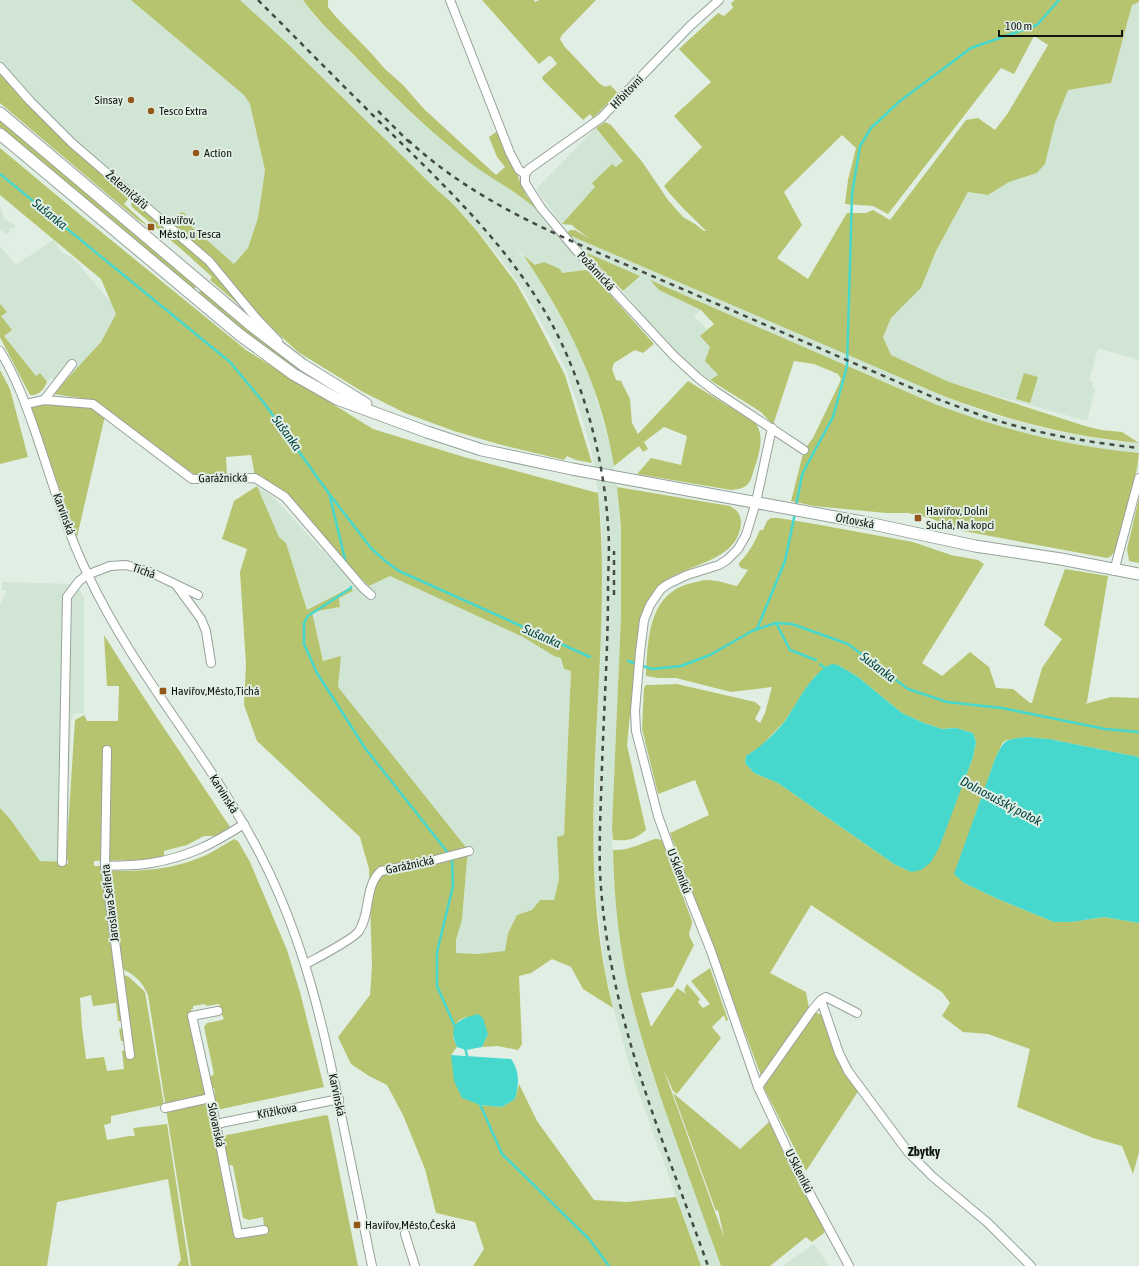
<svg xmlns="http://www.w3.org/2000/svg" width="1139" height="1266" font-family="'Asap Condensed',sans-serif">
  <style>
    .built { fill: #d1e5d5 }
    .green { fill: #b7c46f; fill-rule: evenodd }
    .water { fill: #47d8cd }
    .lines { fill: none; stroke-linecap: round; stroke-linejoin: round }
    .stream { stroke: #47d8cd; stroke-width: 2.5 }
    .street-casing { stroke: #97a39a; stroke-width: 10 }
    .secondary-casing { stroke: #97a39a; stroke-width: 13 }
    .street { stroke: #fff; stroke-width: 8 }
    .secondary { stroke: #fff; stroke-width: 11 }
    .rail { stroke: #444b45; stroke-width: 2.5; stroke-dasharray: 5 5; stroke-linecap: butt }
    .poi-dot { fill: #935718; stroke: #e1eee4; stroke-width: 1.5 }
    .labels { text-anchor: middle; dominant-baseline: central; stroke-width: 4; stroke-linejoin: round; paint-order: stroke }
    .street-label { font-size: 12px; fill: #101511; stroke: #e1eee4 }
    .poi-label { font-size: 12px; fill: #101511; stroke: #e1eee4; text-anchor: start }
    .water-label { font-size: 13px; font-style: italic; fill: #00433f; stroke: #e1eee4 }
    .neighbourhood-label { font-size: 13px; font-weight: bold; fill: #101511; stroke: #e1eee4 }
  </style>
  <rect width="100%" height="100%" fill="#e1eee4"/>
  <!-- built -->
  <g class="built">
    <path d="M0,0H139L247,88L265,170L258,218L248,248L221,279L63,140L0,71Z"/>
    <path d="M240,0H303L314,15L381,83L410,111L446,143L473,165L526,199L538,211L546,224L941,395L984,412L1054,431L1112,441L1139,443V453L1111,450L1052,440L981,421L937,405L651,281L659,290L701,310L694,316L708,330L700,336L710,347L709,364L718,376L710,380L692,367L678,353L654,328L623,291L640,276L566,244L590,272L585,270L562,273L535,265L529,261L513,243L539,279L571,334L584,363L594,390L611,449L618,493L621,527V616L612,827L613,871L620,941L630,994L649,1065L722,1266H701L631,1071L611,999L605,970L596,898L594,872L593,827L601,615L602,528L598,493L592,453L583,421L566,370L553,343L523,290L507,267L477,230L453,204L436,189L288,44Z"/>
    <path d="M1139,2V360L1098,348L1089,380L1093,382L1092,387L1095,388L1087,421L975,390L949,382L891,355L883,337L891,318L921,288L936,251L968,192L988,195L1009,182L1037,173L1045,164L1055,123L1068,90L1111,83L1132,5Z"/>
    <path d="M596,128L623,161L616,168L612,164L592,184L595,187L562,224L536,189Z"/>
    <path d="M0,205L4,218L15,225V228H11L7,234L0,230Z"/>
    <path d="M53,240L62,253L72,257L111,302L117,314L101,342L61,386L52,377L33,395H30L0,337V246L16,265Z"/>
    <path d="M257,486L272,496L348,578L356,573L369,586L390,576L523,637L554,656L562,658L571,671L564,835L559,879L554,900H540L533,910L517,915L508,933L506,951L477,954L456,953V940L462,920L467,860L469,852H466L338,687L341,657L323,661L312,612L340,607L339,598L353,591L351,586L307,610L286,543L279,537Z"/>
    <path d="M2,582L74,584L77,585L84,598V713H75L71,720L67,862L40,861L10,819L0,808V604L7,591L2,590Z"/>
    <path d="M814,1244L829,1266H782Z"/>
  </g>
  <!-- green -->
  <g class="green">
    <path d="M131,0H240L288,44L436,189L453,204L477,231L516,283L534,315L565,375L592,463L576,460L567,456L564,460L498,444L454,431L405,413L363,392L298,352L256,313L219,266L200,248L178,229L175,224V220L179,214L182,212L186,214L183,219L234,264L248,248L258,218L265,170L250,104L244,95Z"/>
    <path d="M303,0H328V7L336,17L371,53L385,69L403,85L424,109L496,175L505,167L497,157L489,137L496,132L502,139L526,195L538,211C517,191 491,179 469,162C428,130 391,94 355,56C337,38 318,21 303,0Z"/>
    <path d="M482,0H534L535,2L539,0H596L562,35L560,39L564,46L599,83C603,86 605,88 610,85L618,93L593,118L590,114L583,120L543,80L542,77L557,64L552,57L549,56L539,64Z"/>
    <path d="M735,0H1139V2L1132,5L1111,83L1068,90L1055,123L1045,164L1037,173L1009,182L988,195L968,192L936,251L921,288L891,318L883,337L891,355L949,382L1085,426L1101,430L1122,432L1139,443C1069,437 1007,420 941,395L569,235L568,232L570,230H575L590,239L575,228L572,225L562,224L595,187L592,183L612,164L616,167L623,161L596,128L605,122L611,125L643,163L668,200L683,217L695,224L704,231H706C692,216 676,203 664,186L702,147L674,116L711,82L679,49L718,13L724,16L733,8L731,3ZM1034,36L1048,45L1008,113L995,130L978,118L966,120L890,220L873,210L866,213H847L808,279L777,258L802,225L784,192L842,135L856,148L848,180L845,204L873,206L888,214L1001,68L1014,74Z"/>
    <path d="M0,70L130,197L124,204L149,227L138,220L0,103Z"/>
    <path d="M0,120L197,286L193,290L0,127Z"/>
    <path d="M0,148L78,213L246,350L373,429L464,457L598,493C615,664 569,839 613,1008L583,989L571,967L552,959L531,973L519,976L522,1044L518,1050L498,1046L482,1047L488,1034L466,1017L458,1021L453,1038L457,1047L451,1055L480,1105L502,1107L515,1099L519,1084L537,1121L594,1200L627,1202L676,1197L701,1266H473L484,1249L475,1222L436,1213L425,1169L403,1115L387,1085L369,1076L351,1064L338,1037L370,995L372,966L369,869L360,837L257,741L244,705L246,664L240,572L247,549L222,539L234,501L257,486L279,537L286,543L307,610L351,587L353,591L339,598L340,607L312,612L323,661L341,656L338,687L469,851L467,860L462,920L456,940V953L477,954L505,951L508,933L517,915L532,910L540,900H554L559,879L557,837L564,835L571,671L564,669L561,658L554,656L523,637L390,576L369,586L356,573L289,497L255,476L251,455L226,457L227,476H197L162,452L95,401L88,399L53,394L101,342L116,314L101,279L0,195Z"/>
    <path d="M133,200L207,263L239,303V304H238L210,280L212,277L189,256L132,207L131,204Z"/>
    <path d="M585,252L640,276L623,291Z"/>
    <path d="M523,255L535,265L544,262L560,269L562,273L585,270L590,272L654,344L643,353L635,350L614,363L612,369L616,380L621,381L630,399L632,423L638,434L688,381L754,422C768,436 756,462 751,479C747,488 740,489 731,490L637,474L651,458L681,465L687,436L664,427L644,442L648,449L643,452L639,446L614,466C602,389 567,319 523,255Z"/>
    <path d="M650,280L937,405C1005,430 1066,446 1139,453L1137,469L1116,550L1111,556L1107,558L958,530L930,518L908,513H886L814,506L791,501L804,450L813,438L839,384L841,379L838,374L814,364L794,361L773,425L761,412L710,380L718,375L705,361L710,347L700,336L714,324L701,310L659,290Z"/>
    <path d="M201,290L300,371L289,365L257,342L198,294Z"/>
    <path d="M0,304L7,312L1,316L12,330L4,336L36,376L40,373L47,382C43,390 39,396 30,395L0,337Z"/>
    <path d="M0,370L10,389L28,457L0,464Z"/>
    <path d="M1024,373L1038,377L1030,403L1016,399Z"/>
    <path d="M43,403L91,408L105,416L77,537L30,407Z"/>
    <path d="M617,487L730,506C737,510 741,514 741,523C738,562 688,563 664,582C651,593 644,605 639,621L627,745L646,830C634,840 629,841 613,840L612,827L621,616V527Z"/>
    <path d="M1139,498V563L1129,561L1127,549Z"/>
    <path d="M771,518H778L815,524L913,542L951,555L978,560L984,564L922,663L942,676L970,652L989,667L996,688L1013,689L1030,703H1032L1042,668L1062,639L1044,625L1065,569L1108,576L1087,702L1085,704L1111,697L1139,698V757L1049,739L1026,737L1007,740L1003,742L995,759L965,846L964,883L998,899L1054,922H1071L1104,917L1139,923V1152L1133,1174L1122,1146L1093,1138L1017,1107L1030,1049L988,1034L963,1032L942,1016L950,1003L942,992L811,905L770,973L806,992L809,1009L762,1078L670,833L709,815L695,780L658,794L642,729L644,688L646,685H649L677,684L755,702L761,707L755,719L760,723L765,713L772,687L731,692L676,678H658L646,676C648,639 648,593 692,583C697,582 702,580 707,580C717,580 728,584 737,586L748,570L741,568L739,565V563C749,553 755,542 760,530H763L767,521ZM838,665L858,677L902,713L924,723L942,729L956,728L973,733L976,742L973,757L963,783L911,872L894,864L778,783L754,773L745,763L746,756L760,747L784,722L815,676Z"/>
    <path d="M104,635C144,700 188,763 230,827L217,836H204L187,845L164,851V855L161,858L133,860L94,861V866H105L104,879L107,915L115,971L129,977L145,992L164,1105L111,1116V1123L104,1125L107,1140L129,1136H135L133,1128L167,1124L189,1266H177L181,1260L168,1179L57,1202L47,1266H0V808L10,819L40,861L67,862L65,863L68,864V860H66L75,720L84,715L87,721H118L119,686H107ZM91,995L93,1006L116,1003L118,1021H121L122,1028L119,1029L121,1041H123L125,1050L122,1051L124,1069L107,1071L104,1057L86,1059L82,1027L80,998Z"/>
    <path d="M234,839L238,841L250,862L287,950L300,992L324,1087L217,1110L213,1095H215L214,1088H211L209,1078L214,1074L204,1027L207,1023L222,1020L224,1018L221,1014L219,1004L206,1006L205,1004L193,1006V1009H191L217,1137L214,1138L215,1142H218L237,1238L265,1234L263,1217L249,1220L243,1218L233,1166L227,1164L224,1151L226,1150L222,1136L326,1115L328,1116L358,1266H191L148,995C142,981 133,973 119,968L108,876L111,871C141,871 170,870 199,858C211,854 223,845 234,839Z"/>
    <path d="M655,839H659L662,841L692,921C691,935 685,929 694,945L673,987L641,993L651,1027L677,988L686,994L684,990L687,984L700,999L698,1002L703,1008L710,1004L691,981L710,968L728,1020L726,1021L724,1015L712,1027L721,1038L677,1094L673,1091L663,1068L724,1237L718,1210L716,1211L673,1093L740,1149L769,1122L825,1230L824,1233L812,1242L806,1237L770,1266H721C706,1224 691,1183 676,1141C659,1093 642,1044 630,994C619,947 614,898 613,850C628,851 642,843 655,839Z"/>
    <path d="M816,1013L820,1014L824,1017L859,1090L806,1171L764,1088L766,1082L812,1014Z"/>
  </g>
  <!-- water -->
  <g class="water">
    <path d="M832,664L838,665L858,677L902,713L924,723L942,729L956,728L973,733L976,742L973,757L939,848L931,862L921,870L911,872L894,864L778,783L754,773L745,763L746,756C760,747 774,735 785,721C797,704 812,671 832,664Z"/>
    <path d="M1026,737L1049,739L1139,757V923L1104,917L1071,922H1054L998,899L964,883L954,874L995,759C1005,739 1004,740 1026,737Z"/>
    <path d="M478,1014L483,1018L488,1034L482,1047L466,1050L457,1047C447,1025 458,1019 478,1014Z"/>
    <path d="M451,1055L511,1059C520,1071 519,1085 515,1099L502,1107L480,1105L462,1098L454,1081Z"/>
  </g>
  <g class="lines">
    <!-- stream -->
    <g class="stream">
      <path d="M0,174L230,362L264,403L330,495L371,548L384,560L399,571L590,657"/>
      <path d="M330,497L346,563"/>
      <path d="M796,506L802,475L808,463L833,417L847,366L852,194L860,146L871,128L900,101L971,48L1037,25L1059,0"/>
      <path d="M351,587V588L308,616L304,623V644L317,673L365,748L449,854"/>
      <path d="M776,623L790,650L816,660"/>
      <path d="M757,629L785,561L795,513"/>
      <path d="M628,661L652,669L681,666L710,655L752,631L776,623L792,624L848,644L908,689L947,702L1002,708L1105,729L1139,732"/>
      <path d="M820,664L826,669"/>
      <path d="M960,781L985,794"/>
      <path d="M452,858L453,886L437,952V986L456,1029"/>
      <path d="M465,1048L468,1059"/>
      <path d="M479,1102L502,1154L589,1239L609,1266"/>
    </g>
    <defs>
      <g id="street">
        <path d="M450,0L510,153L519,170L525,174"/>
        <path d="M719,0L690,26L601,118L529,169L525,174V183L541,208L576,250L673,355L698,378L715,391L804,450"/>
        <path d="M0,67L30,101L72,143L209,261L256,318L278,341"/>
        <path d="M0,351C16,377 26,405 36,434C52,481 66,530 88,575C135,675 211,758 261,856C304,940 324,1027 342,1119C352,1168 362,1217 372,1266"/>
        <path d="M44,400L72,364"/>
        <path d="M26,404L44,400L93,404L192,479L255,478L285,497L363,588L371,595"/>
        <path d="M772,428L756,502L746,535L738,549L727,560L719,565L687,575L668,584L661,589L650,605L644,620L640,652L635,711L636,731L658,816L669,846L711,951L758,1087L795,1166L849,1266"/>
        <path d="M1114,571L1139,478"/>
        <path d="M177,586L201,619L206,631L211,663"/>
        <path d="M107,750L105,866L130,1055"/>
        <path d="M62,862L67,597L79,581L87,575L110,566L126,565L150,572L198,595"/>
        <path d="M105,866C120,865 136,866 151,863C188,857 213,844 244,824"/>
        <path d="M306,964C315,959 354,939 359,931C371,913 364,886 381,871L423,863L469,851"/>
        <path d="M218,1011L192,1016L216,1124L238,1234L264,1230"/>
        <path d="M857,1013L826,997L821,1000L839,1053L848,1071L908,1152L933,1177L988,1223L1031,1266"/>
        <path d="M758,1087L813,1009L821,1000"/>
        <path d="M165,1108L210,1098"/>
        <path d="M216,1124L339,1099"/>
        <path d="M405,1234L415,1266"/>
      </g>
      <g id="secondary">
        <path d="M0,113L252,326L303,365L366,404"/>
        <path d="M0,134L240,335L293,374L337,399L427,432L482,450L572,469L868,523L975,546L1061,559L1139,574"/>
      </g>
    </defs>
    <!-- street casing -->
    <use href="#street" class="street-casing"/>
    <!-- secondary casing -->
    <use href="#secondary" class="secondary-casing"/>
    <!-- street -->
    <use href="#street" class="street"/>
    <!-- secondary -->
    <use href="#secondary" class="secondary"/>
    <!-- rail -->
    <g class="rail">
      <path d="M258,0C301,43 344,87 388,130C453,194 521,258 561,342C588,400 604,463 608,526C610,547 608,569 608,590C608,649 604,707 602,766C601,802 599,837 600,872C607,1013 662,1136 708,1266"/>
      <path d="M378,111L412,145"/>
      <path d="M408,140C481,208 575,242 666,282C757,321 848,361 940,400C954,405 969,411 983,416C1033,433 1086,442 1139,448"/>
      <path d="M614,595V551"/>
    </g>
  </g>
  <!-- markers -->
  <g class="poi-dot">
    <circle cx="131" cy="100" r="4"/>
    <circle cx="151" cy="111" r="4"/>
    <circle cx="196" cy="153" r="4"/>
    <rect x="147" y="223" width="8" height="8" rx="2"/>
    <rect x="914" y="514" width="8" height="8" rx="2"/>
    <rect x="159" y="687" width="8" height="8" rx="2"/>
    <rect x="353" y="1221" width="8" height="8" rx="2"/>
  </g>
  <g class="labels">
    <!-- street labels -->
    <g class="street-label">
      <text transform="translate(627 92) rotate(-46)">Hřbitovní</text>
      <text transform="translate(127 190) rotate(41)">Železničářů</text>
      <text transform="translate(596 271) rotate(47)">Požárnická</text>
      <text transform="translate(223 478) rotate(-1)">Garážnická</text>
      <text transform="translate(64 514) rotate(70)">Karvinská</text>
      <text transform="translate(855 521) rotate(11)">Orlovská</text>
      <text transform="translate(144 571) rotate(19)">Tichá</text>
      <text transform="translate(224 794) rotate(58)">Karvinská</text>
      <text transform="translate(410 865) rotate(-12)">Garážnická</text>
      <text transform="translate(679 871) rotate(69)">U Skleníků</text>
      <text transform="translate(110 903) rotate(-97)">Jaroslava Seiferta</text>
      <text transform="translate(337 1095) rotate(78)">Karvinská</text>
      <text transform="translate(277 1111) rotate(-11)">Křižíkova</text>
      <text transform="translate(216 1125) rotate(78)">Slovanská</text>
      <text transform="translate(799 1171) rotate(63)">U Skleníků</text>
    </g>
    <!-- poi labels -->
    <g class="poi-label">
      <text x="123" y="100" text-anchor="end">Sinsay</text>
      <text x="159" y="111">Tesco Extra</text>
      <text x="204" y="153">Action</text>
      <text x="159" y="220">Havířov,<tspan x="159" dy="14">Město, u Tesca</tspan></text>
      <text x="926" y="511">Havířov, Dolní<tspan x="926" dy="14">Suchá, Na kopci</tspan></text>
      <text x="171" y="691">Havířov,Město,Tichá</text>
      <text x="365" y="1225">Havířov,Město,Česká</text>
    </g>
    <!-- water labels -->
    <g class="water-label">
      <text transform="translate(50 214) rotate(39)">Sušanka</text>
      <text transform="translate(287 433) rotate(54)">Sušanka</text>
      <text transform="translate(542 636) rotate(24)">Sušanka</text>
      <text transform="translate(878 667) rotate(37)">Sušanka</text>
      <text transform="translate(1001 801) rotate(28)">Dolnosušský potok</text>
    </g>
    <!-- neighbourhood labels -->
    <g class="neighbourhood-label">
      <text x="924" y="1151">Zbytky</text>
    </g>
  </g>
  <!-- scale -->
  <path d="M999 30v6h123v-6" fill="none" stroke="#101511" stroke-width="2"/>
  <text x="1005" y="30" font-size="12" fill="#101511" stroke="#e1eee4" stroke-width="3" paint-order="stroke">100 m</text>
</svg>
